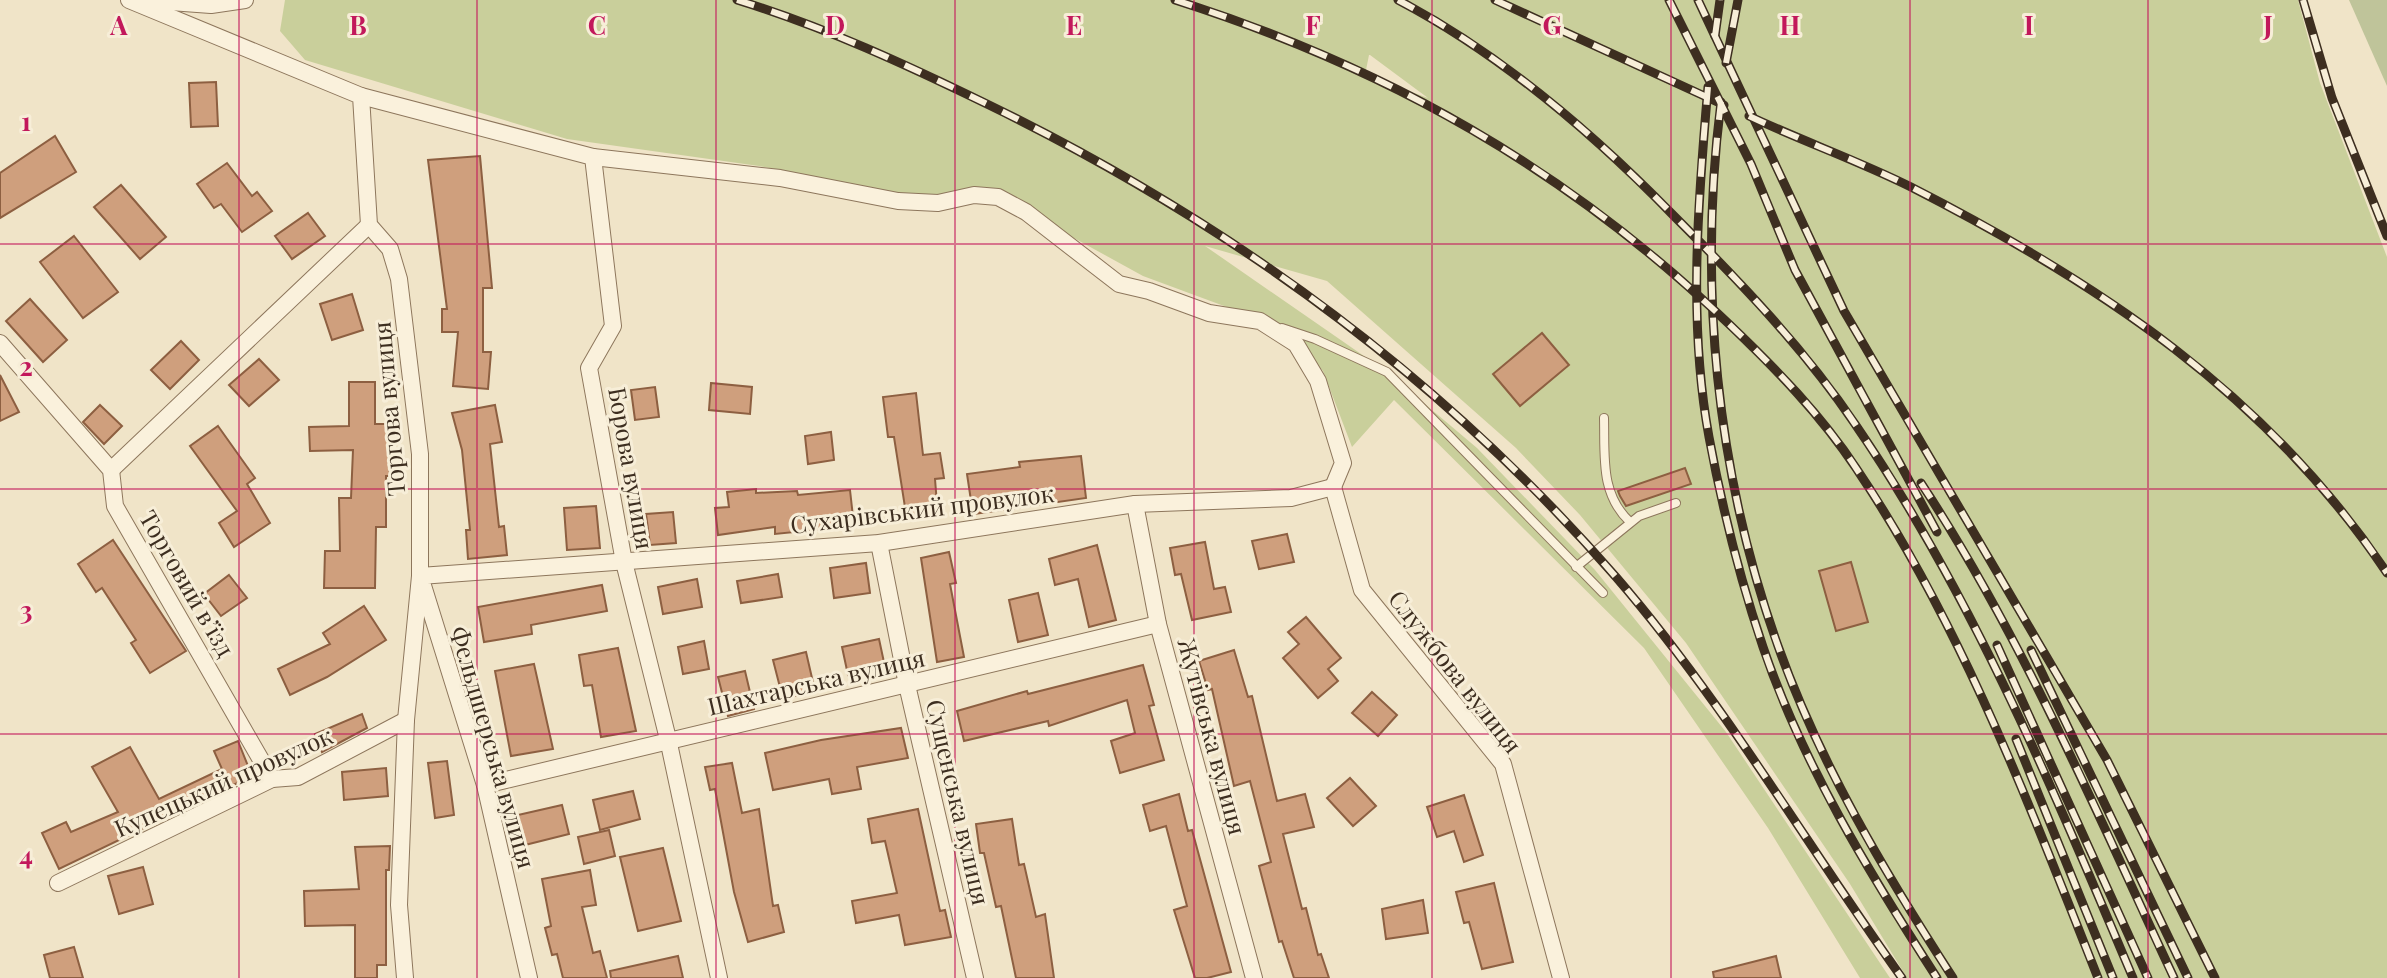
<svg xmlns="http://www.w3.org/2000/svg" width="2387" height="978" font-family="'Playfair Display',serif">
  <style>
    .green { fill: #c9cf9b; fill-rule: evenodd }
    .cemetery { fill: #bfc49a }
    .building { fill: #cf9f7d; stroke: #8d5f41; stroke-width: 2 }
    .lines { fill: none; stroke-linecap: round; stroke-linejoin: round }
    .lane-casing { stroke: #8d765c; stroke-width: 10 }
    .street-casing { stroke: #8d765c; stroke-width: 18 }
    .lane { stroke: #faf1dc; stroke-width: 8 }
    .street { stroke: #faf1dc; stroke-width: 16 }
    .rail-casing { stroke: #3d2e20; stroke-width: 9 }
    .rail { stroke: #f7eed8; stroke-width: 6; stroke-dasharray: 18; stroke-linecap: butt }
    .grid { fill: none; stroke: #c2185b; stroke-width: 2; stroke-opacity: 0.55 }
    .labels { text-anchor: middle; dominant-baseline: central; stroke-width: 6; stroke-linejoin: round; paint-order: stroke }
    .street-label { font-size: 24px; fill: #3d2e20; stroke: #f7eed8 }
    .grid-label { font-size: 26px; text-anchor: middle; font-weight: bold; fill: #c2185b; stroke: #f7eed8; stroke-width: 6; stroke-linejoin: round; paint-order: stroke }
  </style>
  <rect width="100%" height="100%" fill="#f0e4c8"/>
  <!-- green -->
  <path class="green" d="M285,0H2298L2320,83L2387,257V978H1907L1850,884L1686,643L1580,515L1516,448L1327,281L1205,246L1387,372L1477,448L1595,570L1726,732L1890,978H1860L1768,828L1644,648L1394,400L1352,447L1323,371L1286,329L1143,276L1003,199L921,198L759,166L567,139L305,60L280,31ZM1369,55H1370L1428,98L1365,75Z"/>
  <!-- cemetery -->
  <path class="cemetery" d="M2349,0H2387V86Z"/>
  <!-- building -->
  <g class="building">
    <path d="M216,82L218,126L191,127L189,83Z"/>
    <path d="M55,136L76,172L0,218V173Z"/>
    <path d="M480,156L492,288H483V352H491L488,389L453,386L458,332H442V309H447L428,160Z"/>
    <path d="M227,163L252,196L257,192L272,211L242,232L221,204L214,208L197,184Z"/>
    <path d="M121,185L166,237L140,259L94,207Z"/>
    <path d="M308,213L325,236L292,259L275,236Z"/>
    <path d="M74,236L118,292L83,318L40,262Z"/>
    <path d="M352,294L363,330L332,340L320,304Z"/>
    <path d="M30,299L67,340L43,362L6,321Z"/>
    <path d="M1542,333L1569,365L1520,406L1493,374Z"/>
    <path d="M181,341L199,360L170,389L151,370Z"/>
    <path d="M259,359L279,380L249,406L229,385Z"/>
    <path d="M0,375L19,412L0,421Z"/>
    <path d="M349,382H375V424H387L390,476H386V527H376L375,588H324L325,551H340L339,498H351L353,450L310,451L309,427L349,426Z"/>
    <path d="M711,383L752,387L750,414L709,410Z"/>
    <path d="M655,387L659,417L635,420L631,390Z"/>
    <path d="M916,393L923,455L940,453L944,478L935,479L938,517L907,520L894,437H888L883,397Z"/>
    <path d="M100,405L122,426L104,444L83,422Z"/>
    <path d="M495,405L502,442L490,444L499,527L504,526L507,555L468,559L466,530H470L462,450L452,413Z"/>
    <path d="M218,426L255,478L247,484L270,523L234,547L219,523L237,511L190,446Z"/>
    <path d="M831,432L834,460L808,464L805,436Z"/>
    <path d="M1081,456L1086,498L973,514L967,474L1020,467L1019,462Z"/>
    <path d="M1685,468L1691,484L1626,506L1620,496L1618,491Z"/>
    <path d="M756,489V493L797,491L798,495L850,490L854,526L775,534V527L718,535L715,508L729,507L727,492Z"/>
    <path d="M596,506L600,548L567,550L564,508Z"/>
    <path d="M673,512L676,543L650,545L646,514Z"/>
    <path d="M1287,534L1294,562L1259,569L1252,541Z"/>
    <path d="M113,540L186,651L150,673L131,643L136,640L102,588L96,592L78,564Z"/>
    <path d="M1205,542L1214,589L1225,587L1231,612L1192,620L1181,574L1175,575L1170,548Z"/>
    <path d="M1097,545L1116,620L1089,627L1078,579L1055,585L1049,559Z"/>
    <path d="M949,552L956,583L950,584L964,657L937,662L921,558Z"/>
    <path d="M1851,562L1868,622L1836,631L1819,571Z"/>
    <path d="M866,563L870,593L834,598L830,568Z"/>
    <path d="M778,574L782,597L741,603L737,581Z"/>
    <path d="M229,575L247,598L221,616L204,594Z"/>
    <path d="M697,579L702,607L663,614L658,587Z"/>
    <path d="M602,585L607,611L531,625L532,634L484,642L478,607Z"/>
    <path d="M1038,593L1048,635L1018,642L1009,600Z"/>
    <path d="M364,606L386,640L327,677L290,695L278,669L330,644L323,633Z"/>
    <path d="M1306,617L1341,658L1328,669L1338,681L1318,698L1283,658L1299,644L1288,632Z"/>
    <path d="M879,639L885,667L848,675L842,647Z"/>
    <path d="M704,641L709,669L683,674L678,647Z"/>
    <path d="M618,648L636,731L601,737L592,685L584,686L579,655Z"/>
    <path d="M1234,650L1248,697L1252,696L1277,801L1305,794L1314,827L1283,834L1302,909L1306,908L1318,955L1321,954L1329,978H1294L1282,941L1279,942L1259,866L1271,862L1250,781L1234,786L1212,689L1208,690L1199,661Z"/>
    <path d="M806,652L815,691L783,699L773,660Z"/>
    <path d="M534,664L553,749L511,756L495,671Z"/>
    <path d="M1143,665L1154,705L1149,706L1164,760L1120,773L1111,741L1135,733L1127,700L1049,726L1048,721L964,741L957,711L1027,691L1028,694Z"/>
    <path d="M745,671L754,709L728,716L718,677Z"/>
    <path d="M1372,692L1397,715L1378,736L1352,713Z"/>
    <path d="M362,714L367,728L322,752L315,734Z"/>
    <path d="M901,728L908,758L857,767L861,789L832,794L829,779L773,790L765,753L821,740Z"/>
    <path d="M238,741L252,776L59,869L42,833L66,822L71,832L118,812L92,767L130,747L159,799L222,769L214,751Z"/>
    <path d="M447,761L454,815L435,818L428,763Z"/>
    <path d="M732,763L742,813L759,809L773,906L778,905L784,932L748,942L734,892L715,789L710,790L705,767Z"/>
    <path d="M386,768L388,796L344,800L342,772Z"/>
    <path d="M1350,778L1376,806L1353,826L1327,798Z"/>
    <path d="M633,791L640,819L600,830L593,800Z"/>
    <path d="M1179,794L1188,831L1192,830L1231,972L1207,978H1195L1174,910L1187,906L1166,826L1150,831L1143,805Z"/>
    <path d="M1464,795L1483,855L1464,862L1454,831L1437,837L1427,807Z"/>
    <path d="M562,805L569,834L525,845L518,815Z"/>
    <path d="M918,809L940,911L945,910L951,937L905,945L899,915L856,923L852,901L897,893L885,841L872,843L868,819Z"/>
    <path d="M1012,819L1019,865L1024,864L1036,917L1045,914L1054,978H1016L1001,906L996,907L984,853H980L976,824Z"/>
    <path d="M609,830L615,856L584,864L578,837Z"/>
    <path d="M390,846L389,870H386V965H377V978H355V925L305,926L304,891L359,889L355,847Z"/>
    <path d="M663,848L681,921L638,931L620,857Z"/>
    <path d="M143,867L153,904L119,914L108,876Z"/>
    <path d="M590,870L596,905L582,907L593,953L600,951L607,978H563L557,954L552,955L545,928L551,926L542,879Z"/>
    <path d="M1494,883L1513,962L1482,969L1469,922L1464,923L1456,892Z"/>
    <path d="M1423,900L1428,933L1386,939L1382,909Z"/>
    <path d="M74,947L83,978H50L44,955Z"/>
    <path d="M678,956L683,978H611L610,971Z"/>
    <path d="M1776,956L1781,978H1714L1713,972Z"/>
  </g>
  <g class="lines">
    <defs>
      <g id="lane">
        <path d="M1282,328L1315,339L1387,372L1603,593"/>
        <path d="M1604,418C1605,457 1600,494 1630,522"/>
        <path d="M1576,567L1639,516L1676,503"/>
      </g>
      <g id="street">
        <path d="M129,0L361,96L369,225L390,249L399,279L420,454V576L406,720L399,905L405,978"/>
        <path d="M143,0L211,5L245,0"/>
        <path d="M361,96L593,157L613,326L589,368L624,562L668,739L719,978"/>
        <path d="M593,157L780,178L898,201L938,203L974,195L998,197L1026,212L1119,284L1149,291L1209,313L1260,321L1296,344L1318,381L1343,463L1333,487"/>
        <path d="M0,343L111,470L115,506L272,779"/>
        <path d="M111,470L369,225"/>
        <path d="M1333,487L1362,590L1503,764L1561,978"/>
        <path d="M1135,504L1158,624L1254,978"/>
        <path d="M879,543L907,685L975,978"/>
        <path d="M485,785L1158,624"/>
        <path d="M58,883L272,779L298,777L406,720"/>
        <path d="M529,978L485,785L420,576L879,543L1135,504L1291,498L1333,487"/>
      </g>
    </defs>
    <!-- lane casing -->
    <use href="#lane" class="lane-casing"/>
    <!-- street casing -->
    <use href="#street" class="street-casing"/>
    <!-- lane -->
    <use href="#lane" class="lane"/>
    <!-- street -->
    <use href="#street" class="street"/>
    <defs>
      <g id="rail">
        <path d="M737,0C825,27 907,65 989,105C1229,222 1440,375 1616,577C1724,702 1806,844 1902,978"/>
        <path d="M1175,0C1389,68 1568,170 1730,325C1776,369 1821,415 1856,468C1961,624 2029,804 2098,978"/>
        <path d="M1398,0C1501,54 1593,133 1674,216C1739,281 1803,347 1855,424C1973,596 2052,787 2133,978"/>
        <path d="M1495,0L1724,105"/>
        <path d="M1669,0L1751,164L1795,270L1937,532"/>
        <path d="M1698,0L1844,311L2107,760L2215,978"/>
        <path d="M2303,0L2332,98L2387,236"/>
        <path d="M1715,36L1720,0"/>
        <path d="M1726,63L1738,0"/>
        <path d="M1708,87C1698,201 1688,324 1709,437C1722,507 1740,579 1763,647C1803,765 1870,874 1937,978"/>
        <path d="M1721,102C1698,284 1716,473 1778,646C1820,764 1885,873 1953,978"/>
        <path d="M1749,116C1802,141 1859,161 1911,187C2099,283 2268,395 2387,573"/>
        <path d="M1921,483C2022,637 2096,811 2174,978"/>
        <path d="M1997,645L2148,978"/>
        <path d="M2031,650L2188,978"/>
        <path d="M2016,739L2113,978"/>
      </g>
    </defs>
    <!-- rail casing -->
    <use href="#rail" class="rail-casing"/>
    <!-- rail -->
    <use href="#rail" class="rail"/>
  </g>
  <!-- grid -->
  <path class="grid" d="M239,0V978M477,0V978M716,0V978M955,0V978M1194,0V978M1432,0V978M1671,0V978M1910,0V978M2148,0V978M0,244H2387M0,489H2387M0,734H2387"/>
  <g class="labels">
    <!-- street labels -->
    <g class="street-label">
      <text transform="translate(388 409) rotate(-95)">Торгова вулиця</text>
      <text transform="translate(632 468) rotate(80)">Борова вулиця</text>
      <text transform="translate(922 508) rotate(-7)">Сухарівський провулок</text>
      <text transform="translate(188 583) rotate(60)">Торговий в’їзд</text>
      <text transform="translate(1456 671) rotate(52)">Службова вулиця</text>
      <text transform="translate(816 681) rotate(-13)">Шахтарська вулиця</text>
      <text transform="translate(1213 736) rotate(75)">Жутівська вулиця</text>
      <text transform="translate(494 747) rotate(74)">Фельдшерська вулиця</text>
      <text transform="translate(223 781) rotate(-24)">Купецький провулок</text>
      <text transform="translate(959 802) rotate(77)">Сущенська вулиця</text>
    </g>
  </g>
  <g class="grid-label">
    <text x="119" y="35">A</text>
    <text x="358" y="35">B</text>
    <text x="597" y="35">C</text>
    <text x="835" y="35">D</text>
    <text x="1074" y="35">E</text>
    <text x="1313" y="35">F</text>
    <text x="1552" y="35">G</text>
    <text x="1790" y="35">H</text>
    <text x="2029" y="35">I</text>
    <text x="2268" y="35">J</text>
    <text x="26" y="131">1</text>
    <text x="26" y="376">2</text>
    <text x="26" y="620">3</text>
    <text x="26" y="865">4</text>
  </g>
</svg>
